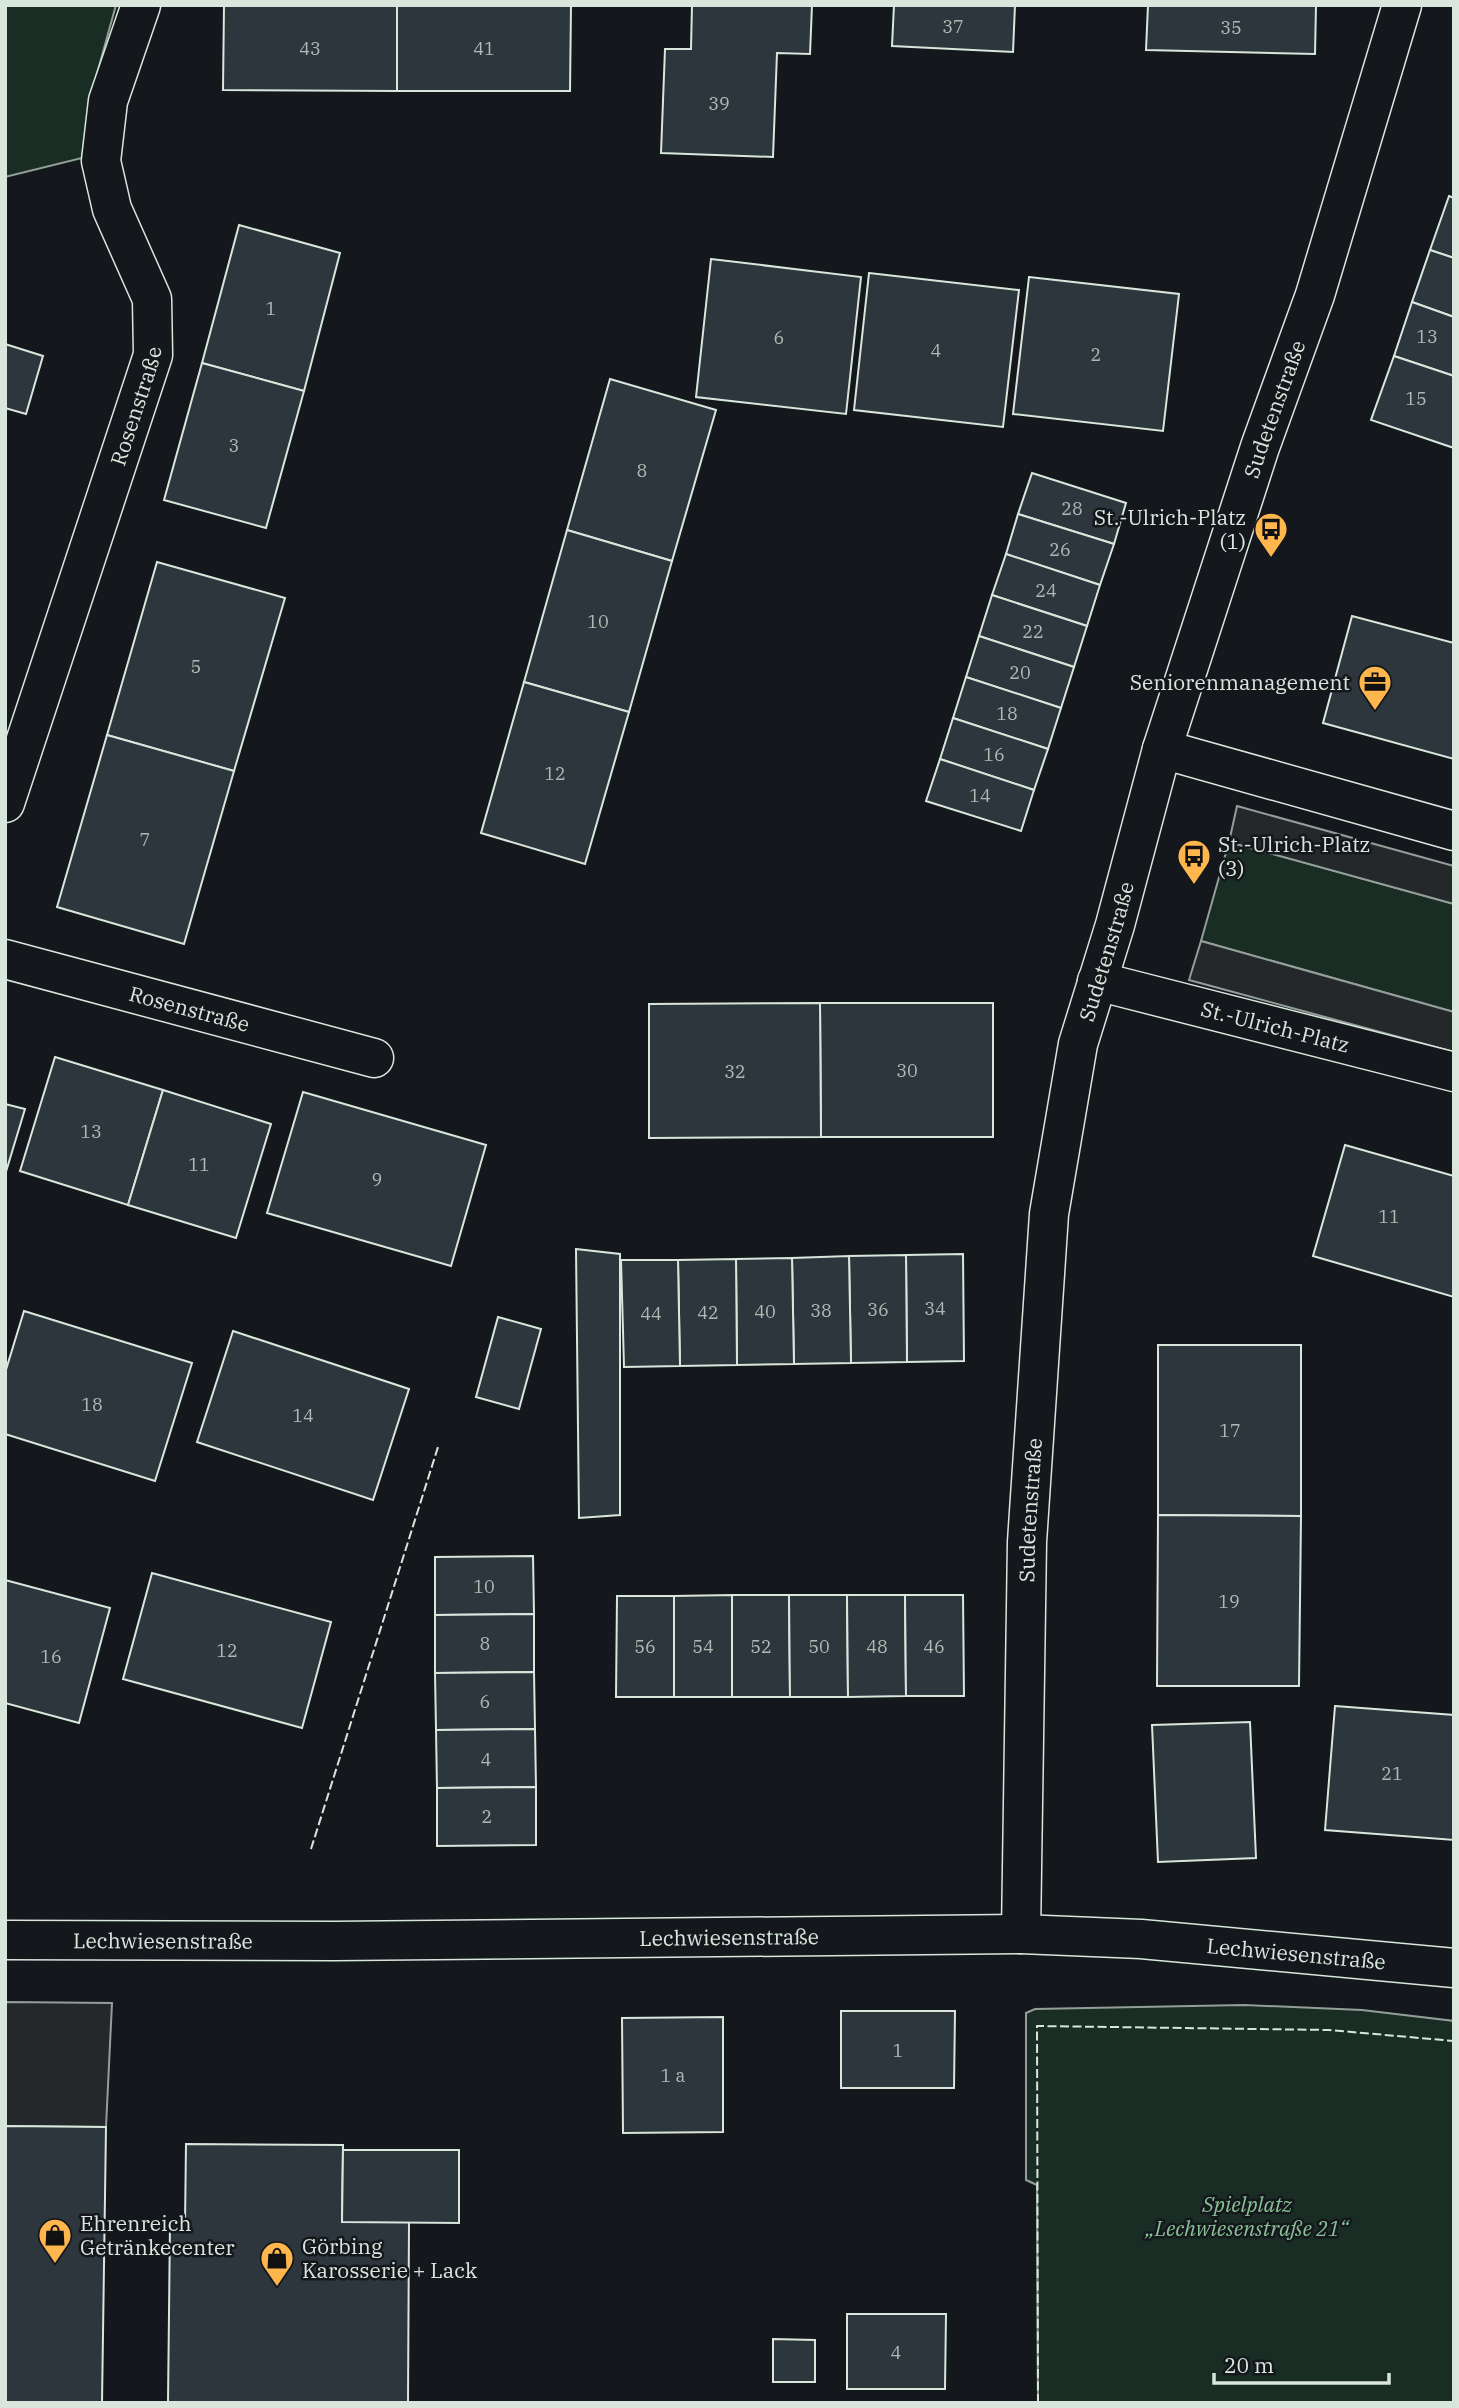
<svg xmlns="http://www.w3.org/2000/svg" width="1459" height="2408" font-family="'IBM Plex Serif',serif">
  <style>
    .green { fill: #1a2d24; stroke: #939e99; stroke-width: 2 }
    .parking { fill: #24282b; stroke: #939e99; stroke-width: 2 }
    .building { fill: #2c363c; stroke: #d8e6dc; stroke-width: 2 }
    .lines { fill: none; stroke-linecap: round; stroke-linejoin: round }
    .minor-casing { stroke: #d8e6dc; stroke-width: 41 }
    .minor { stroke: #14181c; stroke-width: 38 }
    .fence { stroke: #d8e6dc; stroke-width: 2; stroke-dasharray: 9 3.5; stroke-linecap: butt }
    .labels { text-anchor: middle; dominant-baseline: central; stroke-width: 5; stroke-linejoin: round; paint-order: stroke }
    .number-label { font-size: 18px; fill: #adbab4 }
    .street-label { font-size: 21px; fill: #d8e6dc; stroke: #14181c }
    .poi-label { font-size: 21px; fill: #d8e6dc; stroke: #14181c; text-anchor: start }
    .park-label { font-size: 21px; font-style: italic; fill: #8ac095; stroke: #14181c }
  </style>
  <rect width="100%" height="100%" fill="#14181c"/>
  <!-- green -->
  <g class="green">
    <path d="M5,5H116L90,99L82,158L5,177Z"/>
    <path d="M1229,842L1454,904V1012L1201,941Z"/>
    <path d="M1244,2005L1362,2010L1454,2021V2403H1038L1037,2185L1026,2180V2013L1035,2009Z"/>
  </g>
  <!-- parking -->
  <g class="parking">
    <path d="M1237,806L1454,866V904L1229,842Z"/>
    <path d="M1201,941L1454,1012V1052L1189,980Z"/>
    <path d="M5,2002L112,2003L106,2127L5,2126Z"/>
  </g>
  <!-- building -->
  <g class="building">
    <path d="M224,5H397V91L223,90Z"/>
    <path d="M397,5H571L570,91H397Z"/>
    <path d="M692,5H812L810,54L777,53L773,157L661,153L665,49H691Z"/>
    <path d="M894,5H1015L1013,52L892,46Z"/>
    <path d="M1148,5H1316L1315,54L1146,50Z"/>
    <path d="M1449,196L1454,198V258L1430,250Z"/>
    <path d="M239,225L340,253L304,391L202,363Z"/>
    <path d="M1430,250L1454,258V317L1412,302Z"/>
    <path d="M711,259L861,277L846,414L696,397Z"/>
    <path d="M869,273L1019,290L1003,427L854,410Z"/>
    <path d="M1029,277L1179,294L1163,431L1013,414Z"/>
    <path d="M1412,302L1454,317V376L1394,356Z"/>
    <path d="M5,344L43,356L26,414L5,408Z"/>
    <path d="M1394,356L1454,376V448L1371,420Z"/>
    <path d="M202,363L304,391L266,528L164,500Z"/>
    <path d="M610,379L716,410L672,561L567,530Z"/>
    <path d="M1032,473L1126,503L1114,544L1018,514Z"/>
    <path d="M1018,514L1114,544L1100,585L1006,554Z"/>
    <path d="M567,530L672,561L629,712L524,682Z"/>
    <path d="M1006,554L1100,585L1087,626L992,595Z"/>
    <path d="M157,562L285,598L234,771L107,735Z"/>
    <path d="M992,595L1087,626L1074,667L979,636Z"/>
    <path d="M1352,616L1454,643V759L1323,723Z"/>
    <path d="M979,636L1074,667L1061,708L966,677Z"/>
    <path d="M966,677L1061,708L1048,749L953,718Z"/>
    <path d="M524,682L629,712L585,864L481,833Z"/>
    <path d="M953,718L1048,749L1034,790L940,759Z"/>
    <path d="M107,735L234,771L184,944L57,907Z"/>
    <path d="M940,759L1034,790L1021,831L926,801Z"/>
    <path d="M820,1003H993V1137H821Z"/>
    <path d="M820,1003L821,1137L649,1138V1004Z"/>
    <path d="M55,1057L163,1090L128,1205L20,1171Z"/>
    <path d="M163,1090L271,1124L236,1238L128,1205Z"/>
    <path d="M303,1092L486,1145L451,1266L267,1213Z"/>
    <path d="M5,1104L25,1109L5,1175Z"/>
    <path d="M1345,1145L1454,1176V1297L1313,1256Z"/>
    <path d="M576,1249L620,1254V1515L579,1518Z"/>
    <path d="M963,1254L964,1361L907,1362L906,1255Z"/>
    <path d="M906,1255L907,1362L851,1363L849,1256Z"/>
    <path d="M849,1256L851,1363L794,1364L792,1258Z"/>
    <path d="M792,1258L794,1364L737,1365L736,1259Z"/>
    <path d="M736,1259L737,1365L680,1366L678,1260Z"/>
    <path d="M621,1260H678L680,1366L624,1367Z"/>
    <path d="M24,1311L192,1363L155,1481L5,1434V1373Z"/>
    <path d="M498,1317L541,1329L519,1409L476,1397Z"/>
    <path d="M233,1331L409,1389L373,1500L197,1442Z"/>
    <path d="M1158,1345H1301V1516L1158,1515Z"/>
    <path d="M1158,1515L1301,1516L1299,1686H1157Z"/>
    <path d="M533,1556L534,1614L435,1615V1557Z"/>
    <path d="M152,1573L331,1622L302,1728L123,1679Z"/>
    <path d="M5,1580L110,1608L79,1723L5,1703Z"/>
    <path d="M732,1595H789L790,1697H732Z"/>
    <path d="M732,1595V1697H674V1596Z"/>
    <path d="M789,1595H847L848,1697H790Z"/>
    <path d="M847,1595H905L906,1696L848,1697Z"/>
    <path d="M905,1595H963L964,1696H906Z"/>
    <path d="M617,1596H674V1697H616Z"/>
    <path d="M534,1614V1672L435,1673V1615Z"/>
    <path d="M534,1672L535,1729L436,1730L435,1673Z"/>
    <path d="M1335,1706L1454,1715V1840L1325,1830Z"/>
    <path d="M1250,1722L1256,1858L1158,1862L1152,1725Z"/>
    <path d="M535,1729L536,1787L437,1788L436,1730Z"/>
    <path d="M536,1787V1845L437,1846V1788Z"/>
    <path d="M841,2011H955L954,2088H841Z"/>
    <path d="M723,2017V2132L623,2133L622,2018Z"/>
    <path d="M5,2126L106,2127L102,2403H5Z"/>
    <path d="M186,2144L343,2145L342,2222H409L408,2403H168L170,2224H185Z"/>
    <path d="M343,2150H459V2223L342,2222Z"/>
    <path d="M847,2314H946L945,2389H847Z"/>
    <path d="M773,2339L815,2340V2382H773Z"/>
  </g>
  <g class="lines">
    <defs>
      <g id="minor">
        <path d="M1162,749L1454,831"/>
        <path id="s1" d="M5,803L153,355L152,299L112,209L101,161L108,101L141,5"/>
        <path id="s2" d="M5,959L374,1058"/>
        <path id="s3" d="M1097,981L1454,1072"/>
        <path id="s4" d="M1021,1934L1027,1542L1049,1214L1078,1044L1115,925L1162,749L1260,447L1315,295L1402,5"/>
        <path id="s5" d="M5,1940L335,1941L1021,1934L1141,1939L1454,1968"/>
      </g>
    </defs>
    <!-- minor casing -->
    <use href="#minor" class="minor-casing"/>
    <!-- minor -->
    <use href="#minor" class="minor"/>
    <!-- fence -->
    <g class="fence">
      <path d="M311,1849L438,1447"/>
      <path d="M1038,2403L1037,2026L1329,2030L1454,2041"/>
    </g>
  </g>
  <!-- icons -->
  <defs>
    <symbol id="bus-pin" viewBox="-11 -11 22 30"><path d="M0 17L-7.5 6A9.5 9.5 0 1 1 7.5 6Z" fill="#ffb74d" stroke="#14181c"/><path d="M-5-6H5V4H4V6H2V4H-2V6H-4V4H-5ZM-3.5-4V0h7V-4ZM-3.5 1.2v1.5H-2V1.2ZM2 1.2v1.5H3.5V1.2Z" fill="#111"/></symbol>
    <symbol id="office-pin" viewBox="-11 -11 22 30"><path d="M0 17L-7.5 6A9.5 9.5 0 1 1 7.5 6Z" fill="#ffb74d" stroke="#14181c"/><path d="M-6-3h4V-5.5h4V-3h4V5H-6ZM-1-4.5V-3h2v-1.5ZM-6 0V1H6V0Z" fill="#111"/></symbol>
    <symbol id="shop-pin" viewBox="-11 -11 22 30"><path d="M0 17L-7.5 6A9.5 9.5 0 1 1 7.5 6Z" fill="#ffb74d" stroke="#14181c"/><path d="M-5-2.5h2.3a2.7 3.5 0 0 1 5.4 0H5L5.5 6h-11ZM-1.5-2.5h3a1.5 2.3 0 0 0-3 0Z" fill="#111"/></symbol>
  </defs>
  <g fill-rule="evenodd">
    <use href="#bus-pin" x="1252" y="510" width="38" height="52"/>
    <use href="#office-pin" x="1356" y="663" width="38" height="52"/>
    <use href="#bus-pin" x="1175" y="837" width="38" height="52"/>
    <use href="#shop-pin" x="36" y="2216" width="38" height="52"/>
    <use href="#shop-pin" x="258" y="2239" width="38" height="52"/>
  </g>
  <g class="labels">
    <!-- number labels -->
    <g class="number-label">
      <text x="953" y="26">37</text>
      <text x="1231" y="27">35</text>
      <text x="310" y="48">43</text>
      <text x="484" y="48">41</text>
      <text x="719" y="103">39</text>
      <text x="271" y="308">1</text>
      <text x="1427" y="336">13</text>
      <text x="779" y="337">6</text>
      <text x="936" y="350">4</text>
      <text x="1096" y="354">2</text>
      <text x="1416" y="398">15</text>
      <text x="234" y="445">3</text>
      <text x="642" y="470">8</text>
      <text x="1072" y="508">28</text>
      <text x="1060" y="549">26</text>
      <text x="1046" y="590">24</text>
      <text x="598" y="621">10</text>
      <text x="1033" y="631">22</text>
      <text x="196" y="666">5</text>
      <text x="1020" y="672">20</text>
      <text x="1007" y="713">18</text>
      <text x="994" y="754">16</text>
      <text x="555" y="773">12</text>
      <text x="980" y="795">14</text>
      <text x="145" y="839">7</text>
      <text x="907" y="1070">30</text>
      <text x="735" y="1071">32</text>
      <text x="91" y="1131">13</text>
      <text x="199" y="1164">11</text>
      <text x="377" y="1179">9</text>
      <text x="1389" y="1216">11</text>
      <text x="935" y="1308">34</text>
      <text x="878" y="1309">36</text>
      <text x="821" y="1310">38</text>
      <text x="765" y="1311">40</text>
      <text x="708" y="1312">42</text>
      <text x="651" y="1313">44</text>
      <text x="92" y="1404">18</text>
      <text x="303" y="1415">14</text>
      <text x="1230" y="1430">17</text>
      <text x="484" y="1586">10</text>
      <text x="1229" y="1601">19</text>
      <text x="485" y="1643">8</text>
      <text x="645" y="1646">56</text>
      <text x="703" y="1646">54</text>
      <text x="761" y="1646">52</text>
      <text x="819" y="1646">50</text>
      <text x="877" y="1646">48</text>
      <text x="934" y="1646">46</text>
      <text x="227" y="1650">12</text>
      <text x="51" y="1656">16</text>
      <text x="485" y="1701">6</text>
      <text x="486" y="1759">4</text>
      <text x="1392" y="1773">21</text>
      <text x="487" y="1816">2</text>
      <text x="898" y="2050">1</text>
      <text x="673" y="2075">1 a</text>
      <text x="896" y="2352">4</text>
    </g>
    <!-- street labels -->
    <g class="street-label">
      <text stroke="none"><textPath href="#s1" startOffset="418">Rosenstraße</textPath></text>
      <text stroke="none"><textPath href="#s4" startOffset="1558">Sudetenstraße</textPath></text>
      <text stroke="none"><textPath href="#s4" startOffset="990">Sudetenstraße</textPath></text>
      <text stroke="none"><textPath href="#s2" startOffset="191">Rosenstraße</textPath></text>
      <text stroke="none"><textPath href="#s3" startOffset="184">St.-Ulrich-Platz</textPath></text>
      <text stroke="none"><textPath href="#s4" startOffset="424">Sudetenstraße</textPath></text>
      <text stroke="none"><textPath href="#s5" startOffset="724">Lechwiesenstraße</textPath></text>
      <text stroke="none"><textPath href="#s5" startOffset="158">Lechwiesenstraße</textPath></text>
      <text stroke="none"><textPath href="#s5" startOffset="1292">Lechwiesenstraße</textPath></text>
    </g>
    <!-- poi labels -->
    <g class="poi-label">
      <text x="1246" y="517" text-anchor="end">St.-Ulrich-Platz<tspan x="1246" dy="24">(1)</tspan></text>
      <text x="1350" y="682" text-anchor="end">Seniorenmanagement</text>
      <text x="1218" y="844">St.-Ulrich-Platz<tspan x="1218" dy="24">(3)</tspan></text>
      <text x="80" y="2223">Ehrenreich<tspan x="80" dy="24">Getränkecenter</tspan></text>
      <text x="302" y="2246">Görbing<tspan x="302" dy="24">Karosserie + Lack</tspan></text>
    </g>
    <!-- park labels -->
    <g class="park-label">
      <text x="1247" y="2204">Spielplatz<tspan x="1247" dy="24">„Lechwiesenstraße 21“</tspan></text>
    </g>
  </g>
  <!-- border -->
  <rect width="1459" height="2408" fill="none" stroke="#d8e6dc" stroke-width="14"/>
  <!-- scale -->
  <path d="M1214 2373v10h175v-10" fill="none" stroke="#d8e6dc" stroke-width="3.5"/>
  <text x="1224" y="2373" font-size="21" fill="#d8e6dc" stroke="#14181c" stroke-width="5" paint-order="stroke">20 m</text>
</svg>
